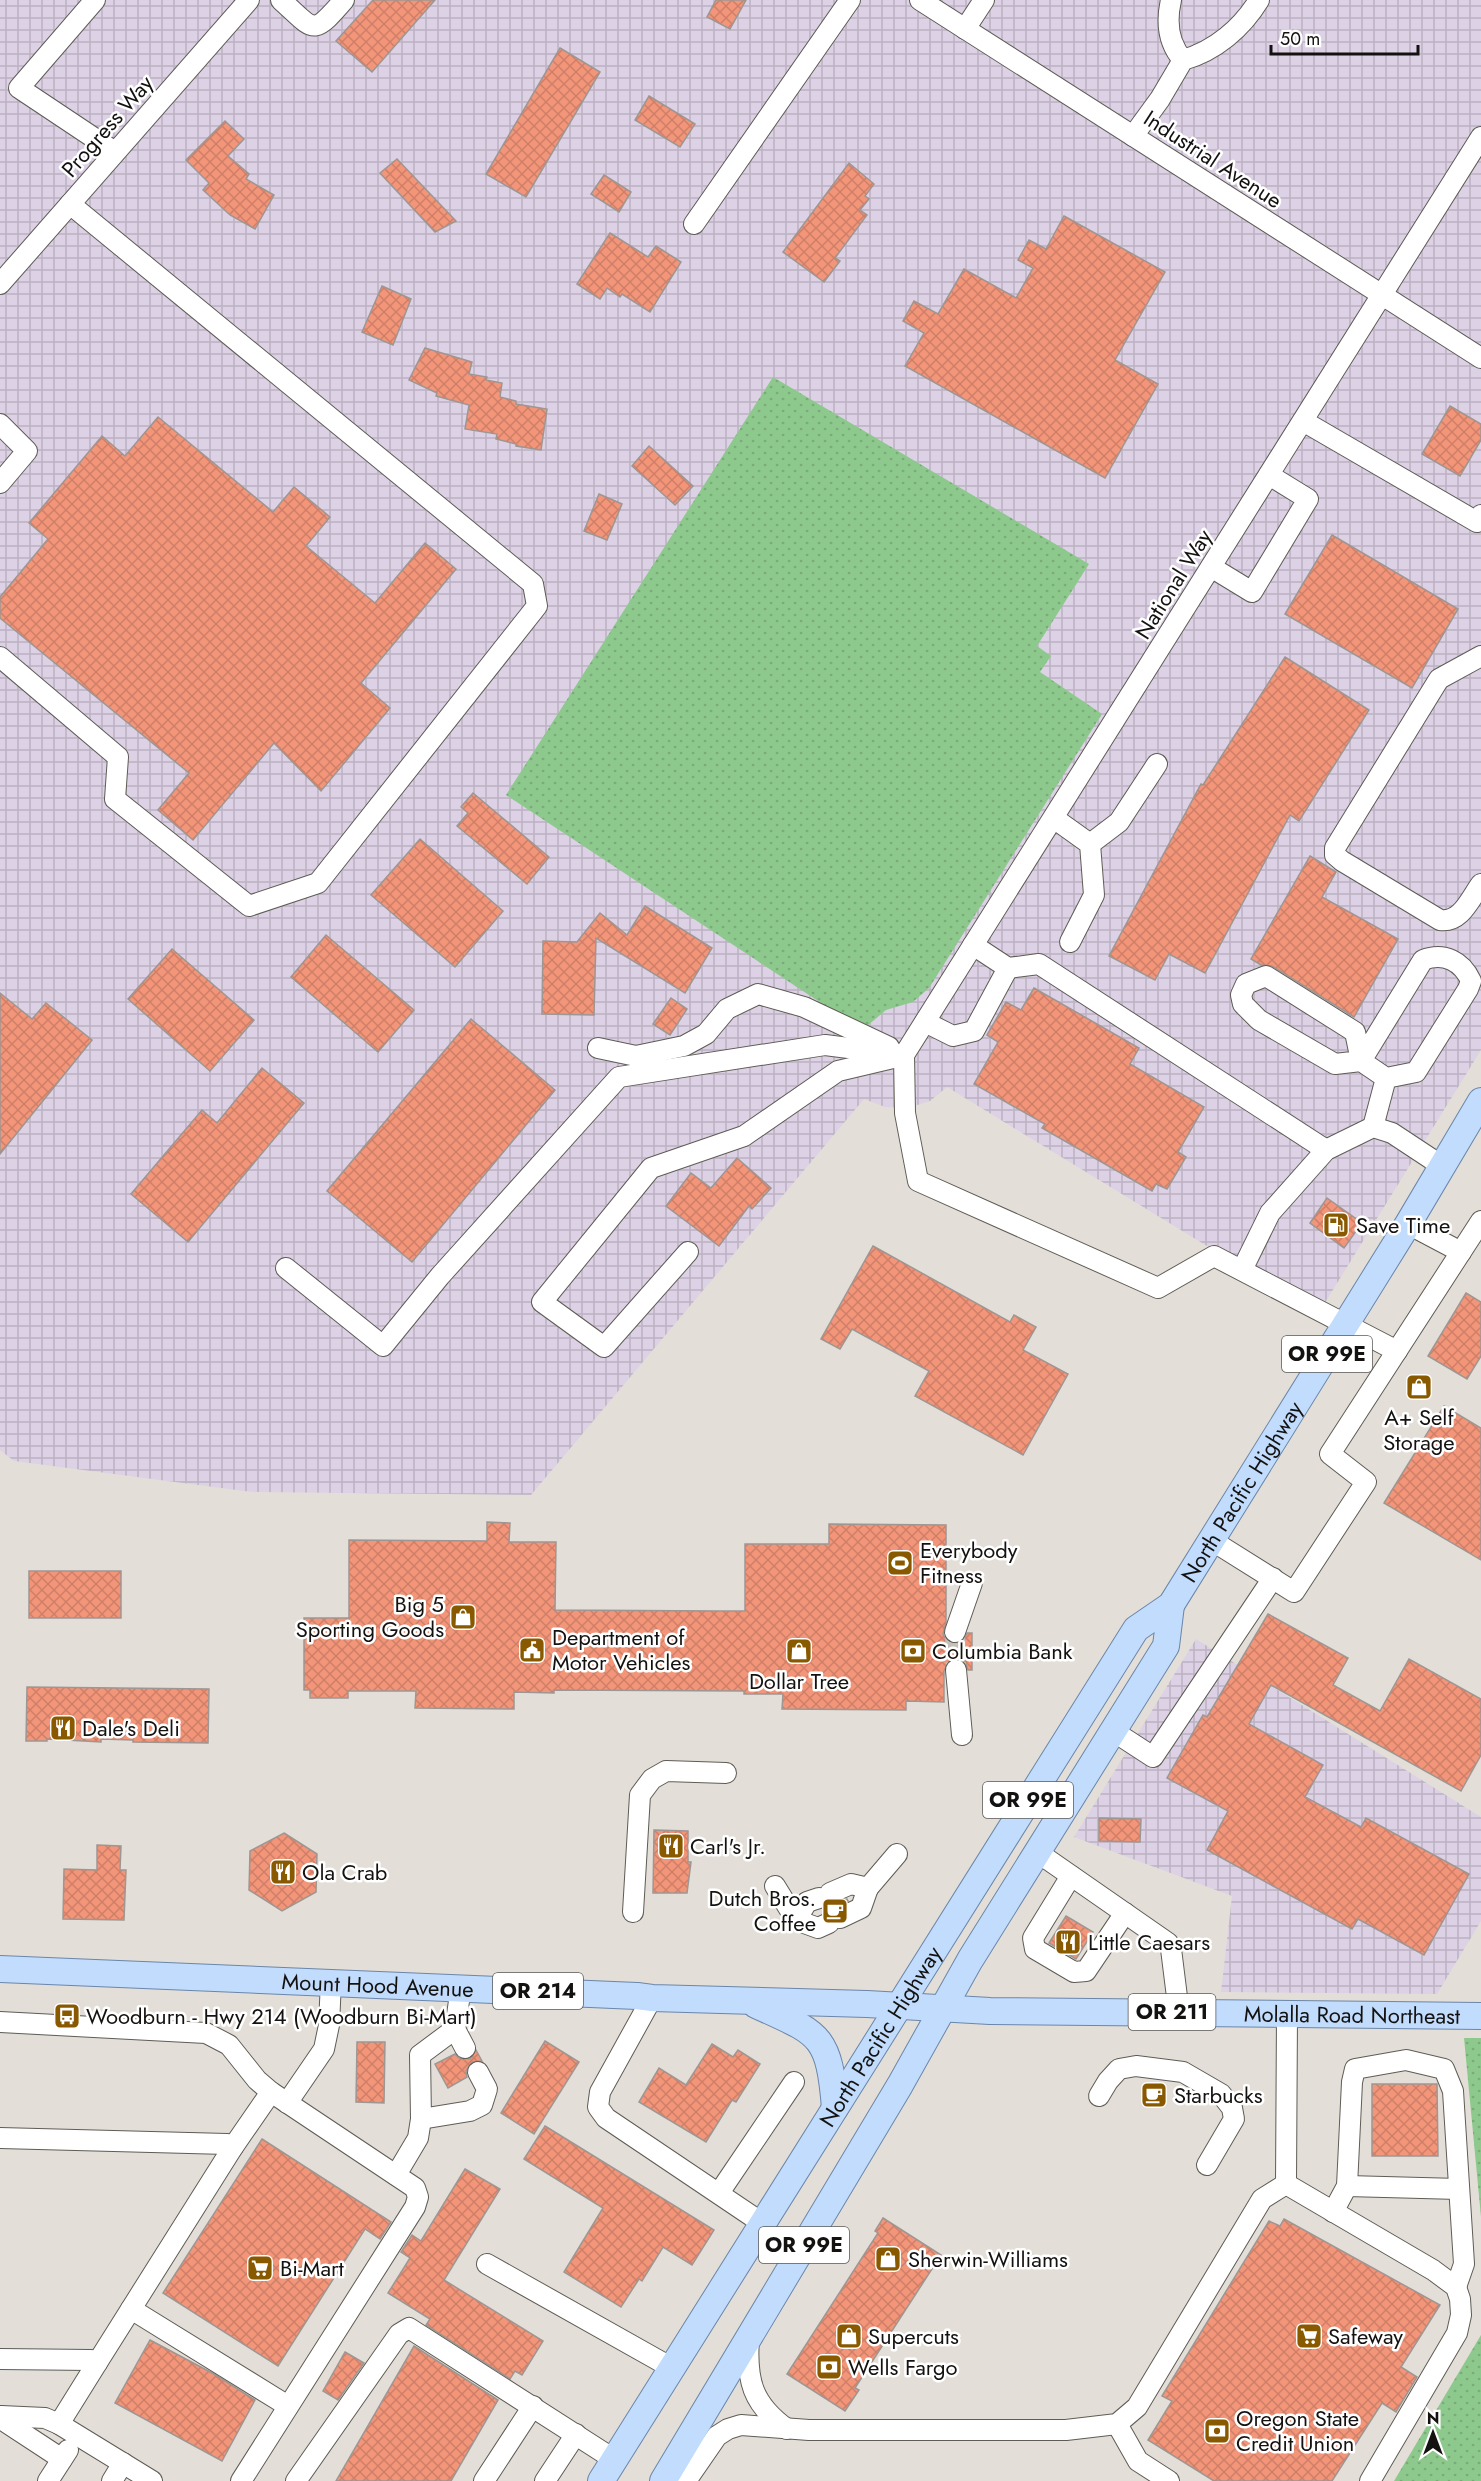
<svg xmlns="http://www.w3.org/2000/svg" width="1481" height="2481" font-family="Jost,sans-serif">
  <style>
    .industrial { fill: url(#industrial-grid) }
    .grass { fill: url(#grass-dots) }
    .building { fill: url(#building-cross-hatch); stroke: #9e9693; stroke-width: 1.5 }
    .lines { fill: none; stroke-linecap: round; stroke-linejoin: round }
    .minor-tunnel { stroke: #c4c0ba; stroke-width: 20; stroke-dasharray: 20 10; stroke-linecap: butt }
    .minor-casing { stroke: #5f5c55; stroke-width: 22 }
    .major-casing { stroke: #6a86a9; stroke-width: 28 }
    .minor { stroke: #fff; stroke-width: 20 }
    .major { stroke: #c1dcfd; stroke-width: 26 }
    .labels { text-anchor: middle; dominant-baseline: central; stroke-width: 5; stroke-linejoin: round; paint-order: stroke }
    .shield { fill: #fff; stroke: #5a5958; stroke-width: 1.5 }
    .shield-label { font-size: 21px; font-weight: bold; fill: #141210 }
    .street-label { font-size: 22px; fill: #141210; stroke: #fff }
    .poi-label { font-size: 22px; fill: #141210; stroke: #fff; text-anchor: start }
  </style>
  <defs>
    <pattern id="industrial-grid" width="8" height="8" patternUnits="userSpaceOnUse" patternTransform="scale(1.5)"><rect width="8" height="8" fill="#dcd1e5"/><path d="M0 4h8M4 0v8" fill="none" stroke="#bcb2c3"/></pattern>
    <pattern id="grass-dots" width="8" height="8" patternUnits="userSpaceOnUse" patternTransform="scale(1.5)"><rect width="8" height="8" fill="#8dc98c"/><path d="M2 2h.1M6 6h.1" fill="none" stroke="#79ac78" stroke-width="1.8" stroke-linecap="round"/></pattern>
    <pattern id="building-cross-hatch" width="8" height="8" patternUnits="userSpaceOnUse" patternTransform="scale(1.5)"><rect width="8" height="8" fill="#f29579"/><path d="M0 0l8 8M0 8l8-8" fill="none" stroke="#cf7f68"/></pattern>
  </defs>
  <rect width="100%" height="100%" fill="#e3dfd8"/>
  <!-- industrial -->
  <g class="industrial">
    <path d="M0,0H1481V1050L1318,1314L947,1087L930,1101L908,1108L885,1107L864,1099L531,1495L252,1492L14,1461L0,1450Z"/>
    <path d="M1196,1639L1481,1817V1921L1437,1994L1221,1992L1232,1896L1074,1837Z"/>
  </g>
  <!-- grass -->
  <g class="grass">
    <path d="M773,377L1089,564L1037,646L1051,656L1040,672L1102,714L929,988L913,1002L886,1010L867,1026L859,1028L506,795Z"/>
    <path d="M1464,2038H1481V2217Z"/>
    <path d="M1481,2335V2481H1394Z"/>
  </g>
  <!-- building -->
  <g class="building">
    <path d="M373,0H435L372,72L336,41Z"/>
    <path d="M716,0H746L730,29L707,17Z"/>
    <path d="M560,48L600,72L526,197L486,174Z"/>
    <path d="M649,96L695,124L680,147L635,120Z"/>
    <path d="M225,121L244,139L228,156L249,174L246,179L274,195L255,229L230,215L203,190L209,183L186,160Z"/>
    <path d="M397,159L456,221L435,232L380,173Z"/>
    <path d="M849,163L874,184L865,196L869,199L860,210L867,215L835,258L840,261L824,282L783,252Z"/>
    <path d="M604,175L631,192L619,212L591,194Z"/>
    <path d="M1064,216L1165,272L1115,360L1158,384L1105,478L905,366L924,333L903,321L914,301L938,314L964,269L1016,298L1033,268L1018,260L1029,240L1046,249Z"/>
    <path d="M610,233L648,257L656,246L681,262L650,312L622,294L620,297L607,288L600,299L577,284Z"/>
    <path d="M382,286L411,299L393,345L362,332Z"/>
    <path d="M425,348L472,362L469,374L487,377L486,380L502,383L500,397L516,401V404L547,409L541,450L516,446V444L496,439L497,434L465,429L469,405L436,396L437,393L409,380Z"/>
    <path d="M1450,406L1481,424V440L1460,476L1422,454Z"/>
    <path d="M158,417L273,512L294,487L330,517L306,546L375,603L425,543L456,569L361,683L390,708L321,791L274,743L193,840L158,810L189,773L0,618V597L48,539L29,523L102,436L125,456Z"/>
    <path d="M649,446L693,486L675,505L632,466Z"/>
    <path d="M599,494L622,504L607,540L584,531Z"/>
    <path d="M1332,535L1458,609L1412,688L1285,614Z"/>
    <path d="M1285,657L1369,710L1299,821L1290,815L1205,973L1169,954L1155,980L1109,956L1201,784L1203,785Z"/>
    <path d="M473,793L549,857L527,884L457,826L468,813L461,807Z"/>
    <path d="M420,839L503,911L455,967L371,895Z"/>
    <path d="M1310,856L1336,872L1322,897L1398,939L1354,1017L1272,966L1261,965L1251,959Z"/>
    <path d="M645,906L712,948L685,993L596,938L594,1015L542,1014L543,941L577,942L600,913L627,935Z"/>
    <path d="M326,935L414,1010L378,1052L291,977Z"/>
    <path d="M172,949L254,1020L210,1071L128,999Z"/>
    <path d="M1034,988L1139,1048L1130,1064L1204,1107L1178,1152L1186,1157L1167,1189L1156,1184L1152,1191L1042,1128L1045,1124L974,1084L998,1042L987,1035L1006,1002L1021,1010Z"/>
    <path d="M0,993L32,1019L46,1003L92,1040L0,1154Z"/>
    <path d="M671,998L687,1009L670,1035L653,1024Z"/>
    <path d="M471,1019L555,1090L412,1262L327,1191Z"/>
    <path d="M262,1068L304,1103L188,1242L131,1194L202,1110L217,1123Z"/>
    <path d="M737,1158L771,1188L752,1209L749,1206L719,1246L666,1206L691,1173L711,1188Z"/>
    <path d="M1327,1198L1362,1223L1344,1248L1310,1223Z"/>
    <path d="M873,1246L1010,1322L1014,1315L1036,1327L1023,1350L1068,1374L1023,1455L915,1396L929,1371L852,1329L840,1349L821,1339Z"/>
    <path d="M1466,1293L1481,1302V1356L1467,1379L1428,1356Z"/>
    <path d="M1444,1406L1481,1428V1560L1384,1503Z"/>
    <path d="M487,1522L510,1523L509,1542H556L555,1610L719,1611H745V1544H829V1524L946,1525V1623L943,1634L946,1640L957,1644L963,1641L967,1633H972V1670H968L966,1664L962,1659L950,1660L944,1671V1702L906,1701V1710L782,1709L783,1694H744V1691L554,1690V1693L514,1692V1709L415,1708L416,1691H348V1698H310V1690H304V1618H349V1540L487,1541Z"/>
    <rect x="29" y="1571" width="92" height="47"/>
    <path d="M1268,1614L1348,1658L1333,1685L1380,1711L1409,1659L1481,1699V1755L1461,1791L1271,1685L1249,1724L1323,1765L1305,1797L1361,1827L1366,1818L1469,1874L1424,1955L1358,1919L1352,1929L1207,1850L1228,1811L1167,1778L1203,1715L1207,1717Z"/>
    <path d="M27,1687L209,1689L208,1743L133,1742V1740L101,1739V1742L47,1739V1741H26Z"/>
    <path d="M1099,1818L1141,1819L1140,1842L1099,1841Z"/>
    <path d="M654,1830L688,1831V1862H691L687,1893H653Z"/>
    <path d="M284,1833L317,1854L316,1892L282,1911L249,1890L250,1851Z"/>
    <path d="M97,1845L121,1846L120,1870H126L124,1920L63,1919L64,1869L97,1870Z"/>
    <path d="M847,1899L848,1901L825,1912L824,1909L829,1905Z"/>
    <path d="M1066,1916L1093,1932L1076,1959L1049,1943Z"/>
    <path d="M545,2041L579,2062L534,2134L501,2113Z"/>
    <path d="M357,2042H385L384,2103L356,2102Z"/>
    <path d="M712,2044L733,2057L738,2050L760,2064L736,2102L732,2100L706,2142L639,2102L659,2068L686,2085Z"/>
    <path d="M476,2050L482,2061L472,2062L466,2071L467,2077L448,2088L435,2064L455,2054L459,2058L470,2059Z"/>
    <path d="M1372,2084H1437L1438,2156H1372Z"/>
    <path d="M545,2126L714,2230L692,2265L663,2247L642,2281L639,2279L621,2307L564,2272L603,2208L524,2159Z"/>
    <path d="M262,2139L391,2222L380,2239L365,2229L278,2366L163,2293Z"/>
    <path d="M465,2169L500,2189L444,2280L543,2341L522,2375L515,2371L510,2379L426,2325L430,2319L388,2293L410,2258L401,2252L412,2235L421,2241Z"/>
    <path d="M883,2218L941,2255L855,2388L859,2390L845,2411L787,2374L878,2233L875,2231Z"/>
    <path d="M1284,2219L1440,2305L1401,2367L1417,2377L1396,2412L1382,2403L1332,2481H1214L1148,2440L1172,2401L1162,2396L1269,2221L1280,2226Z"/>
    <path d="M150,2340L214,2374L255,2400L222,2461L115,2403Z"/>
    <path d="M414,2346L498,2400L451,2481H336Z"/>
    <path d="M345,2352L364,2363L338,2400L323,2391Z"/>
  </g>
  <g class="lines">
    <!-- minor-tunnel -->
    <path class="minor-tunnel" d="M955,1632L956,1670"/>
    <defs>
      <g id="minor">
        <path d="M95,0L19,88L115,152"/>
        <path d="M281,0C315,31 312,37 344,0"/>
        <path d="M920,0L1481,358"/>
        <path d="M1171,0C1166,22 1168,43 1183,60"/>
        <path d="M965,29L984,0"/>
        <path d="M1133,136L1160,99L1183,60C1215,51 1242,28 1259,0"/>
        <path d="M694,224L850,0"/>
        <path d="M0,284L249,0"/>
        <path d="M1303,421L1477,522L1481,515"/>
        <path d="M0,424L27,451L0,483"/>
        <path d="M1211,567L1252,592L1308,499L1269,475"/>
        <path d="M1481,656L1439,679L1335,848V855L1342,861L1440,920C1461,923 1470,899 1481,884"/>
        <path d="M0,657L118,757L115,799L249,906L318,883L537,606L533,584L70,204"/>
        <path d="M1055,819L1090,844L1094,895L1070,942"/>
        <path d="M1090,844L1119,822L1157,764"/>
        <path d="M973,945L1008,968L1039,964L1326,1150"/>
        <path d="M925,1022L953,1036L974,1031L1008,968"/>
        <path d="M598,1048L636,1056L684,1046L706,1034L727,1009L758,994L804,1007L889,1047"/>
        <path d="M904,1055L1481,137"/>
        <path d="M904,1055L905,1113L918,1181L1158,1288L1214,1256L1397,1351"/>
        <path d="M1373,1127L1386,1078L1361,1061L1335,1064L1259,1020L1243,1004L1241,995L1246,984L1266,976L1355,1032L1361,1061L1423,960C1444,952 1462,961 1471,981L1468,989L1416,1072L1386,1078"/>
        <path d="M1408,1224L1461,1252"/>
        <path d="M688,1252L604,1347L542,1302L651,1168L744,1136L838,1071L893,1058"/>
        <path d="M286,1268L383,1346L440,1276L619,1077L825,1045L904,1055"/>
        <path d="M1242,1270L1270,1213L1326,1150L1373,1127L1392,1133L1442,1166"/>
        <path d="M1211,1540L1294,1592L1366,1482L1330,1454L1481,1221"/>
        <path d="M955,1632L972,1583"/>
        <path d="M956,1670L962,1735"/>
        <path d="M1113,1731L1153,1757L1273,1578"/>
        <path d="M1037,1852L1168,1943L1171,1949L1179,2013"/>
        <path d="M1071,1876L1033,1938L1035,1949L1074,1972L1086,1971L1125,1913"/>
        <path d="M775,1886L796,1920L818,1928L829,1923"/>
        <path d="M830,1893L851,1884L868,1888L897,1854"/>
        <path d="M633,1912L640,1795L652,1779L666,1771L726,1773"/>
        <path d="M840,1918L861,1908L868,1888"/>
        <path d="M796,1920L807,1902L819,1898"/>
        <path d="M652,1998L600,2092L598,2107L606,2118L762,2223"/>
        <path d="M0,2022L206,2033L229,2045L257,2080L271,2092L415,2188L418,2197L415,2207L241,2481"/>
        <path d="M455,2029L465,2048"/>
        <path d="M1099,2096L1108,2081L1119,2069L1136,2066L1183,2072L1221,2094L1232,2108L1234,2119L1207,2165"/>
        <path d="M287,2103L324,2049L329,2025L331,1981"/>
        <path d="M421,2119L470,2111L482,2105L487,2089L478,2072"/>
        <path d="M0,2138L227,2144L233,2147"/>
        <path d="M396,2175L418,2138L421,2119L420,2055L455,2029L461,1987"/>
        <path d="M1286,2184L1433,2270L1456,2287L1460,2299L1461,2315L1457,2333L1370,2481"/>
        <path d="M1347,2186L1459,2189"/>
        <path d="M719,2193L794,2082"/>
        <path d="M1333,2212L1347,2186L1352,2082L1355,2069L1406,2060L1444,2069L1453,2091L1464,2264L1456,2287"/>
        <path d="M487,2264L672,2368"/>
        <path d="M131,2309L288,2406"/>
        <path d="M749,2338C746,2380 752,2404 787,2429"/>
        <path d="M0,2359L91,2360L97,2363L233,2147L271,2092"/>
        <path d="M97,2363L59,2424L152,2481"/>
        <path d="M0,2416L1,2419L62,2459"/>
        <path d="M1,2416L45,2418L59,2424"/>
        <path d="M1117,2424L1138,2461L1169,2481"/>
        <path d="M48,2481L68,2450"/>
        <path d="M112,2481L123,2463"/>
        <path d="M296,2481L399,2334L409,2328L615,2460"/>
        <path d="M484,2481L533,2406"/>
        <path d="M545,2481L576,2434"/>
        <path d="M686,2481L717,2436L728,2429L741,2425L809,2430H1066L1117,2424L1137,2407L1262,2199L1286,2184L1287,2014"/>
      </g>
      <g id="major">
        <path id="s1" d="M0,1969L637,1996L652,1998L867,2004L990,2011L1481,2016"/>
        <path d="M756,2005C820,2034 829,2034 835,2108"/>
        <path id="s2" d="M601,2481L1136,1629L1171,1605L1408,1224L1481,1101"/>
        <path d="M663,2481L900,2085L970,1960L1166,1646L1171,1605"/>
      </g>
    </defs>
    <!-- minor casing -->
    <use href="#minor" class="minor-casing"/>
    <!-- major casing -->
    <use href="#major" class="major-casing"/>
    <!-- minor -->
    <use href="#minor" class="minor"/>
    <!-- major -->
    <use href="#major" class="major"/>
  </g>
  <!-- icons -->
  <defs>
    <symbol id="fuel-square" viewBox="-11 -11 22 22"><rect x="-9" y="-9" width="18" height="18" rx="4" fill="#895900" stroke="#fff"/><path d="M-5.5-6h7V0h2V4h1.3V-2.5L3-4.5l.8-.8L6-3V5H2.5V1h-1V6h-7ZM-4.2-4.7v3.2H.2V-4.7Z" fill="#fff"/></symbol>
    <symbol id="shop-square" viewBox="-11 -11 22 22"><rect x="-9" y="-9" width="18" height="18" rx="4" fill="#895900" stroke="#fff"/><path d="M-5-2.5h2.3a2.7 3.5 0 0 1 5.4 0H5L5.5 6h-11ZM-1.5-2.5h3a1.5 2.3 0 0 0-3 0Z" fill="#fff"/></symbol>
    <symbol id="stadium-square" viewBox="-11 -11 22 22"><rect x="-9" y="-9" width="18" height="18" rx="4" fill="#895900" stroke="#fff"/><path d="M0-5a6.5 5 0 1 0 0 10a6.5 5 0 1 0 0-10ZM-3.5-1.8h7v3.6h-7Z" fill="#fff"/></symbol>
    <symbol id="civic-square" viewBox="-11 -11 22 22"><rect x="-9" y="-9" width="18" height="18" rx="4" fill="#895900" stroke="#fff"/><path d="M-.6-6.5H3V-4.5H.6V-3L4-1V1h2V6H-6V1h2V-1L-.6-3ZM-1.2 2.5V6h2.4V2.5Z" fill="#fff"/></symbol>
    <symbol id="bank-square" viewBox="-11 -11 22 22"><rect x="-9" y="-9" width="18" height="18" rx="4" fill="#895900" stroke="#fff"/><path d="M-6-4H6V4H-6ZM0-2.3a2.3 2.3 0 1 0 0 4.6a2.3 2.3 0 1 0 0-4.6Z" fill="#fff"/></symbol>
    <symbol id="restaurant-square" viewBox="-11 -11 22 22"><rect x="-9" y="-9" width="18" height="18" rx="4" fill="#895900" stroke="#fff"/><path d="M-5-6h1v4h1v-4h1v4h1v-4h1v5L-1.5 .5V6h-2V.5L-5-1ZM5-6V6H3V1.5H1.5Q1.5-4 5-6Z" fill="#fff"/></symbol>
    <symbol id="cafe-square" viewBox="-11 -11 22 22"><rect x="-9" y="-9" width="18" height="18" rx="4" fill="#895900" stroke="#fff"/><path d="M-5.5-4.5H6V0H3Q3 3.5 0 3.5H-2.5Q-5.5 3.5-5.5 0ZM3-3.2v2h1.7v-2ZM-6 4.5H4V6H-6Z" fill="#fff"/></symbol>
    <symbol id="bus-square" viewBox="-11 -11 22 22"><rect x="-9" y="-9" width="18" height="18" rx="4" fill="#895900" stroke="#fff"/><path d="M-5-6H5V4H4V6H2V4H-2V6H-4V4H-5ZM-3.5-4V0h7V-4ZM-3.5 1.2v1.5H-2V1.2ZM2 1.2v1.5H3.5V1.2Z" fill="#fff"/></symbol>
    <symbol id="supermarket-square" viewBox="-11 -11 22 22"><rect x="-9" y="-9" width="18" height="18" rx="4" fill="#895900" stroke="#fff"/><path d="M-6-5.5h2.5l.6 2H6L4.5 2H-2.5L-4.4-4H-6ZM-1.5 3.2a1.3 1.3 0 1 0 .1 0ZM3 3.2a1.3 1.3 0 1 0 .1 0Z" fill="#fff"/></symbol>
  </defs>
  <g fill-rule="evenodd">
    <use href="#fuel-square" x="1321" y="1210" width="30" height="30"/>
    <use href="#shop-square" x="1404" y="1372" width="30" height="30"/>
    <use href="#stadium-square" x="885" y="1548" width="30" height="30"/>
    <use href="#shop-square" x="448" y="1602" width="30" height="30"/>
    <use href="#civic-square" x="517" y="1635" width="30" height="30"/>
    <use href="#shop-square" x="784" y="1636" width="30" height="30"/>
    <use href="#bank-square" x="898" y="1636" width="30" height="30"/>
    <use href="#restaurant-square" x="48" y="1713" width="30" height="30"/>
    <use href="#restaurant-square" x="656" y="1831" width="30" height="30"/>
    <use href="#restaurant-square" x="268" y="1857" width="30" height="30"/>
    <use href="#cafe-square" x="820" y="1896" width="30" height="30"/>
    <use href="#restaurant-square" x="1053" y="1927" width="30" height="30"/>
    <use href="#bus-square" x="52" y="2001" width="30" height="30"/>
    <use href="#cafe-square" x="1139" y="2080" width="30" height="30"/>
    <use href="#shop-square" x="873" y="2244" width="30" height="30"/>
    <use href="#supermarket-square" x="245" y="2253" width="30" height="30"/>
    <use href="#shop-square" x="834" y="2321" width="30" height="30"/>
    <use href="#supermarket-square" x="1294" y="2321" width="30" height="30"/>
    <use href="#bank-square" x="814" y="2352" width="30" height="30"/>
    <use href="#bank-square" x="1202" y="2416" width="30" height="30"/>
  </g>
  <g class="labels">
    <!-- shield labels -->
    <g class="shield">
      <rect x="1282" y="1336" width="90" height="36" rx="4.5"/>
      <rect x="983" y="1782" width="90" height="36" rx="4.5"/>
      <rect x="493" y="1973" width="90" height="36" rx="4.5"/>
      <rect x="1128.5" y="1994" width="87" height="36" rx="4.5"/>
      <rect x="759" y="2227" width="90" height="36" rx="4.5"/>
    </g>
    <g class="shield-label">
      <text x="1327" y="1354">OR 99E</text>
      <text x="1028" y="1800">OR 99E</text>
      <text x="538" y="1991">OR 214</text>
      <text x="1172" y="2012">OR 211</text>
      <text x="804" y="2245">OR 99E</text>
    </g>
    <!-- street labels -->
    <g class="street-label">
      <text transform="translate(107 126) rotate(-49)">Progress Way</text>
      <text transform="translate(1213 159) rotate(33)">Industrial Avenue</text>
      <text transform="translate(1173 584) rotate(-58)">National Way</text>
      <text stroke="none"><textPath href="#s2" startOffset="1182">North Pacific Highway</textPath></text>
      <text stroke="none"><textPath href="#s1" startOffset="378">Mount Hood Avenue</textPath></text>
      <text stroke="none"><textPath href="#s1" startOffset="1353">Molalla Road Northeast</textPath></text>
      <text stroke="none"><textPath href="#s2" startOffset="525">North Pacific Highway</textPath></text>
    </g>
    <!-- poi labels -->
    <g class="poi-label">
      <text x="1356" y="1225">Save Time</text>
      <text x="1419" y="1417" text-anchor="middle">A+ Self<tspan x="1419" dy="25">Storage</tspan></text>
      <text x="920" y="1550">Everybody<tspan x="920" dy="25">Fitness</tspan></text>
      <text x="444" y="1604" text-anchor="end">Big 5<tspan x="444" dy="25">Sporting Goods</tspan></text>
      <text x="552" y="1637">Department of<tspan x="552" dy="25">Motor Vehicles</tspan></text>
      <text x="932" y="1651">Columbia Bank</text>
      <text x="799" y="1681" text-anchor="middle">Dollar Tree</text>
      <text x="82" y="1728">Dale's Deli</text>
      <text x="690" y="1846">Carl's Jr.</text>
      <text x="302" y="1872">Ola Crab</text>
      <text x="816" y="1898" text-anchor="end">Dutch Bros.<tspan x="816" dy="25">Coffee</tspan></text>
      <text x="1088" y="1942">Little Caesars</text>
      <text x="86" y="2016">Woodburn - Hwy 214 (Woodburn Bi-Mart)</text>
      <text x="1174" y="2095">Starbucks</text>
      <text x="908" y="2259">Sherwin-Williams</text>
      <text x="280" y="2268">Bi-Mart</text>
      <text x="868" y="2336">Supercuts</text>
      <text x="1328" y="2336">Safeway</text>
      <text x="848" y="2367">Wells Fargo</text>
      <text x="1236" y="2418">Oregon State<tspan x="1236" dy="25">Credit Union</tspan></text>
    </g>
  </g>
  <!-- north arrow -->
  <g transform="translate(1433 2433)" stroke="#ffffff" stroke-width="4.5" paint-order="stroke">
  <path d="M0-4.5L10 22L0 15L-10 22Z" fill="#141210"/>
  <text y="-9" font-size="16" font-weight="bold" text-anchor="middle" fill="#141210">N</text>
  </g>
  <!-- scale -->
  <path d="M1271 45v9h147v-9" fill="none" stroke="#141210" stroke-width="3"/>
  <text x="1280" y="45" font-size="18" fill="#141210" stroke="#ffffff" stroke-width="4.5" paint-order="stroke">50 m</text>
</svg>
